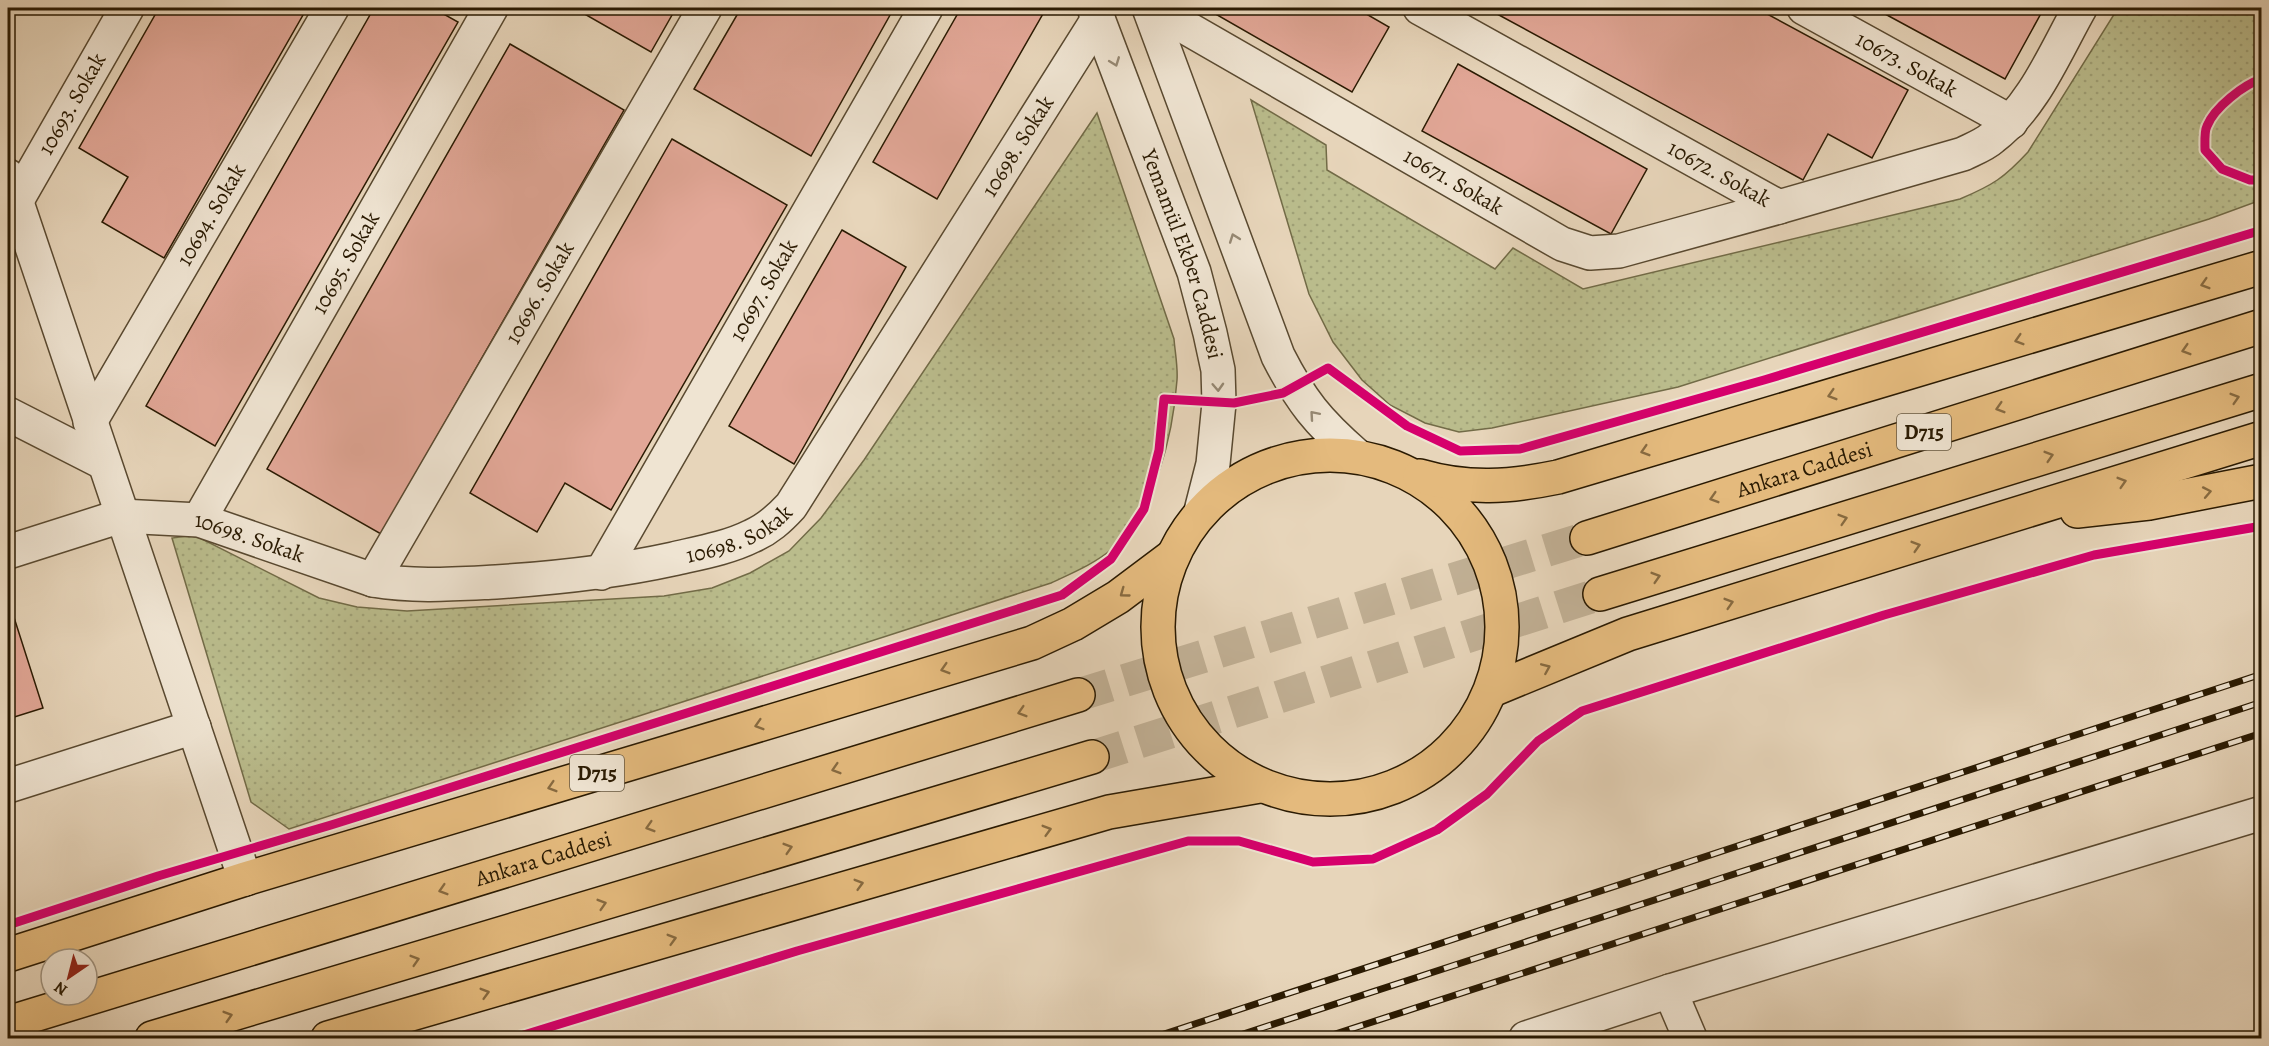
<svg xmlns="http://www.w3.org/2000/svg" width="2269" height="1046" font-family="Alegreya,serif">
  <style>
    .grass { fill: url(#grass-dots); stroke: #726b47; stroke-width: 1.5 }
    .building { fill: #e2a797; stroke: #2a1a02; stroke-width: 1.5 }
    .lines { fill: none; stroke-linecap: round; stroke-linejoin: round }
    .highway-tunnel { stroke: #c1b095; stroke-width: 33; stroke-dasharray: 33 16; stroke-linecap: butt }
    .minor-casing { stroke: #594930; stroke-width: 36 }
    .highway-casing { stroke: #2a1a02; stroke-width: 36 }
    .minor { stroke: #efe4d2; stroke-width: 33 }
    .highway { stroke: #e4ba7d; stroke-width: 33 }
    .rail-casing { stroke: #2a1a02; stroke-width: 7 }
    .rail { stroke: #efe4d2; stroke-width: 4.5; stroke-dasharray: 14; stroke-linecap: butt }
    .cycleway-casing { stroke: #efe4d2; stroke-width: 13 }
    .cycleway { stroke: #d6006c; stroke-width: 9 }
    .oneway { stroke: #968974 }
    .oneway2 { stroke: #876a40 }
    .labels { text-anchor: middle; dominant-baseline: central; stroke-width: 5; stroke-linejoin: round; paint-order: stroke }
    .shield { fill: #efe4d2; stroke: #655740; stroke-width: 1.5 }
    .shield-label { font-size: 21px; font-weight: bold; fill: #2a1a02 }
    .street-label { font-size: 22px; fill: #2a1a02; stroke: #efe4d2 }
  </style>
  <defs>
    <pattern id="grass-dots" width="8" height="8" patternUnits="userSpaceOnUse" patternTransform="scale(1.5)"><rect width="8" height="8" fill="#babc8c"/><path d="M2 2h.1M6 6h.1" fill="none" stroke="#a0a177" stroke-width="1.8" stroke-linecap="round"/></pattern>
  </defs>
  <rect width="100%" height="100%" fill="#e7d5ba"/>
  <filter id="stains"><feTurbulence type="fractalNoise" baseFrequency=".00333" numOctaves="4"/><feColorMatrix values="0 0 0 0 .2 0 0 0 0 .09 0 0 0 0 .02 0 0 0 .5 -.17"/></filter>
  <radialGradient id="worn" r=".72"><stop offset=".6" stop-color="#630" stop-opacity="0"/><stop offset="1" stop-color="#630" stop-opacity=".3"/></radialGradient>
  <!-- grass -->
  <g class="grass">
    <path d="M2118,8H2261V200L2209,219L1678,387L1492,428L1459,432L1425,423L1390,405L1362,380L1333,342L1309,294L1251,100L1326,145L1327,170L1495,269L1513,248L1583,289L1960,199C1993,185 2004,178 2028,152Z"/>
    <path d="M1097,113L1174,339C1175,352 1178,367 1177,380C1173,435 1155,512 1112,549C1094,564 1072,573 1051,583L289,829L251,802L172,538L194,535L319,598L357,607L407,611L664,596L712,588L750,573L789,551L821,518L864,460Z"/>
  </g>
  <!-- building -->
  <g class="building">
    <path d="M159,8H307L164,258L102,222L128,177L79,148Z"/>
    <path d="M374,8H433L458,22L215,446L146,406Z"/>
    <path d="M574,8H676L651,52Z"/>
    <path d="M741,8H894L811,156L694,89Z"/>
    <path d="M961,8H1036L1044,12L937,199L873,162Z"/>
    <path d="M1205,8H1356L1389,27L1352,92Z"/>
    <path d="M1486,8H1756L1908,90L1872,158L1828,134L1803,180Z"/>
    <path d="M1874,8H2044L2005,79Z"/>
    <path d="M510,44L624,110L381,534L267,469Z"/>
    <path d="M1458,64L1647,169L1611,234L1422,131Z"/>
    <path d="M672,139L787,205L611,510L565,483L537,532L470,493Z"/>
    <path d="M842,230L906,267L794,464L729,426Z"/>
    <path d="M11,608L43,708L8,719V609Z"/>
  </g>
  <g class="lines">
    <!-- highway-tunnel -->
    <g class="highway-tunnel">
      <path d="M1078,695L1587,538"/>
      <path d="M1092,757L1600,594"/>
    </g>
    <defs>
      <g id="minor">
        <path id="s1" d="M1094,8L1194,272L1210,333L1218,370L1219,403L1213,464L1201,511"/>
        <path d="M1149,8L1278,356C1301,401 1318,422 1356,455"/>
        <path id="s2" d="M1152,8L1562,244L1590,253L1619,251L1779,207"/>
        <path id="s3" d="M1420,8L1779,207L1963,154C1973,149 1984,145 1992,138C2034,106 2055,52 2080,8"/>
        <path id="s4" d="M1804,8L2011,122"/>
        <path d="M8,176L245,879"/>
        <path id="s5" d="M8,198L16,202L127,8"/>
        <path d="M8,414L104,463"/>
        <path id="s6" d="M90,422L332,8"/>
        <path id="s7" d="M199,520L491,8"/>
        <path id="s8" d="M8,552L121,516L199,520L373,580C414,587 454,584 496,582C556,578 614,572 673,559C699,553 728,548 752,536C768,529 779,519 791,506L1098,19"/>
        <path id="s9" d="M601,573L926,8"/>
        <path id="s10" d="M373,580L705,8"/>
        <path d="M8,786L194,727"/>
        <path d="M1670,991L1690,1038"/>
        <path d="M1526,1038L1670,991L2262,813"/>
      </g>
      <g id="highway">
        <circle cx="1330" cy="627" r="172"/>
        <path d="M1420,476C1468,490 1510,487 1558,477L2262,267"/>
        <path d="M2077,511L2149,503L2262,481"/>
        <path id="s11" d="M1587,538L2262,326"/>
        <path d="M1600,594L2262,390"/>
        <path d="M1492,690L1628,634L2262,438"/>
        <path d="M8,955L245,879L1032,643L1073,624L1118,597L1170,558"/>
        <path id="s12" d="M8,1023L1078,695"/>
        <path d="M152,1038L1092,757"/>
        <path d="M328,1038L1109,812L1260,786"/>
      </g>
    </defs>
    <!-- minor casing -->
    <use href="#minor" class="minor-casing"/>
    <!-- highway casing -->
    <use href="#highway" class="highway-casing"/>
    <!-- minor -->
    <use href="#minor" class="minor"/>
    <!-- highway -->
    <use href="#highway" class="highway"/>
    <defs>
      <g id="rail">
        <path d="M1152,1038L2262,674"/>
        <path d="M1231,1038L2262,702"/>
        <path d="M1323,1038L2262,733"/>
      </g>
    </defs>
    <!-- rail casing -->
    <use href="#rail" class="rail-casing"/>
    <!-- rail -->
    <use href="#rail" class="rail"/>
    <defs>
      <g id="cycleway">
        <path d="M2262,79C2244,84 2214,108 2207,126C2204,132 2205,143 2205,150L2222,169L2250,180H2262"/>
        <path d="M8,925L158,876L331,825L1062,595L1111,559L1144,509L1159,450L1164,399L1234,403L1283,393L1328,368L1407,426L1460,451L1520,449L1764,380L2262,230"/>
        <path d="M514,1038L797,951L1188,841H1239L1313,862L1373,859L1437,830L1487,794L1538,741L1582,711L1884,615L2094,555L2262,526"/>
      </g>
    </defs>
    <!-- cycleway casing -->
    <use href="#cycleway" class="cycleway-casing"/>
    <!-- cycleway -->
    <use href="#cycleway" class="cycleway"/>
  </g>
  <!-- one-way arrows -->
  <defs><path id="oneway-chevron" d="M-2-3.5L2.5 0L-2 3.5" fill="none" stroke-width="1.6" stroke-linecap="round" stroke-linejoin="round" transform="scale(1.5)"/></defs>
  <g class="oneway">
    <use href="#oneway-chevron" transform="translate(1115 62) rotate(69)"/>
    <use href="#oneway-chevron" transform="translate(1234 238) rotate(-110)"/>
    <use href="#oneway-chevron" transform="translate(1218 387) rotate(87)"/>
    <use href="#oneway-chevron" transform="translate(1314 415) rotate(-131)"/>
  </g>
  <g class="oneway2">
    <use href="#oneway-chevron" transform="translate(2205 284) rotate(163)"/>
    <use href="#oneway-chevron" transform="translate(2019 340) rotate(163)"/>
    <use href="#oneway-chevron" transform="translate(2186 350) rotate(163)"/>
    <use href="#oneway-chevron" transform="translate(1832 395) rotate(163)"/>
    <use href="#oneway-chevron" transform="translate(2235 398) rotate(-17)"/>
    <use href="#oneway-chevron" transform="translate(2000 408) rotate(163)"/>
    <use href="#oneway-chevron" transform="translate(1645 451) rotate(163)"/>
    <use href="#oneway-chevron" transform="translate(2049 456) rotate(-17)"/>
    <use href="#oneway-chevron" transform="translate(2122 482) rotate(-17)"/>
    <use href="#oneway-chevron" transform="translate(2207 492) rotate(-11)"/>
    <use href="#oneway-chevron" transform="translate(1714 498) rotate(163)"/>
    <use href="#oneway-chevron" transform="translate(1843 519) rotate(-17)"/>
    <use href="#oneway-chevron" transform="translate(1916 546) rotate(-17)"/>
    <use href="#oneway-chevron" transform="translate(1656 577) rotate(-17)"/>
    <use href="#oneway-chevron" transform="translate(1124 593) rotate(144)"/>
    <use href="#oneway-chevron" transform="translate(1729 603) rotate(-17)"/>
    <use href="#oneway-chevron" transform="translate(1546 668) rotate(-23)"/>
    <use href="#oneway-chevron" transform="translate(945 669) rotate(163)"/>
    <use href="#oneway-chevron" transform="translate(1022 712) rotate(163)"/>
    <use href="#oneway-chevron" transform="translate(759 725) rotate(163)"/>
    <use href="#oneway-chevron" transform="translate(836 769) rotate(163)"/>
    <use href="#oneway-chevron" transform="translate(552 787) rotate(163)"/>
    <use href="#oneway-chevron" transform="translate(650 827) rotate(163)"/>
    <use href="#oneway-chevron" transform="translate(1047 830) rotate(-16)"/>
    <use href="#oneway-chevron" transform="translate(788 848) rotate(-17)"/>
    <use href="#oneway-chevron" transform="translate(859 884) rotate(-16)"/>
    <use href="#oneway-chevron" transform="translate(443 890) rotate(163)"/>
    <use href="#oneway-chevron" transform="translate(602 904) rotate(-17)"/>
    <use href="#oneway-chevron" transform="translate(672 939) rotate(-16)"/>
    <use href="#oneway-chevron" transform="translate(415 960) rotate(-17)"/>
    <use href="#oneway-chevron" transform="translate(485 993) rotate(-16)"/>
    <use href="#oneway-chevron" transform="translate(228 1016) rotate(-17)"/>
  </g>
  <g class="labels">
    <!-- shield labels -->
    <g class="shield">
      <rect x="1897" y="414" width="54" height="36" rx="4.5"/>
      <rect x="570" y="755" width="54" height="36" rx="4.5"/>
    </g>
    <g class="shield-label">
      <text x="1924" y="432">D715</text>
      <text x="597" y="773">D715</text>
    </g>
    <!-- street labels -->
    <g class="street-label">
      <text stroke="none"><textPath href="#s4" startOffset="117">10673. Sokak</textPath></text>
      <text stroke="none"><textPath href="#s5" startOffset="122">10693. Sokak</textPath></text>
      <text stroke="none"><textPath href="#s8" startOffset="1240">10698. Sokak</textPath></text>
      <text stroke="none"><textPath href="#s3" startOffset="342">10672. Sokak</textPath></text>
      <text stroke="none"><textPath href="#s2" startOffset="348">10671. Sokak</textPath></text>
      <text stroke="none"><textPath href="#s6" startOffset="240">10694. Sokak</textPath></text>
      <text stroke="none"><textPath href="#s1" startOffset="262">Yemamül Ekber Caddesi</textPath></text>
      <text stroke="none"><textPath href="#s7" startOffset="296">10695. Sokak</textPath></text>
      <text stroke="none"><textPath href="#s9" startOffset="326">10697. Sokak</textPath></text>
      <text stroke="none"><textPath href="#s10" startOffset="332">10696. Sokak</textPath></text>
      <text stroke="none"><textPath href="#s11" startOffset="228">Ankara Caddesi</textPath></text>
      <text stroke="none"><textPath href="#s8" startOffset="754">10698. Sokak</textPath></text>
      <text stroke="none"><textPath href="#s8" startOffset="250">10698. Sokak</textPath></text>
      <text stroke="none"><textPath href="#s12" startOffset="560">Ankara Caddesi</textPath></text>
    </g>
  </g>
  <!-- margin -->
  <rect width="2269" height="1046" fill="none" stroke="#e7d5ba" stroke-width="30"/>
  <rect x="9" y="9" width="2251" height="1028" fill="none" stroke="#2a1a02" stroke-width="3"/>
  <rect x="15" y="15" width="2239" height="1016" fill="none" stroke="#2a1a02" stroke-width="1.5"/>
  <!-- north arrow -->
  <g transform="translate(69 977) rotate(215)"><circle r="28" fill="#efe4d2" stroke="#a0937f" stroke-width="1.5"/>
  <path d="M0-4.5L10 22L0 15L-10 22Z" fill="#8f2418"/>
  <text y="-9" font-size="16" font-weight="bold" text-anchor="middle" fill="#2a1a02">N</text>
  </g>
  <rect width="100%" height="100%" filter="url(#stains)"/>
  <rect width="100%" height="100%" fill="url(#worn)"/>
</svg>
